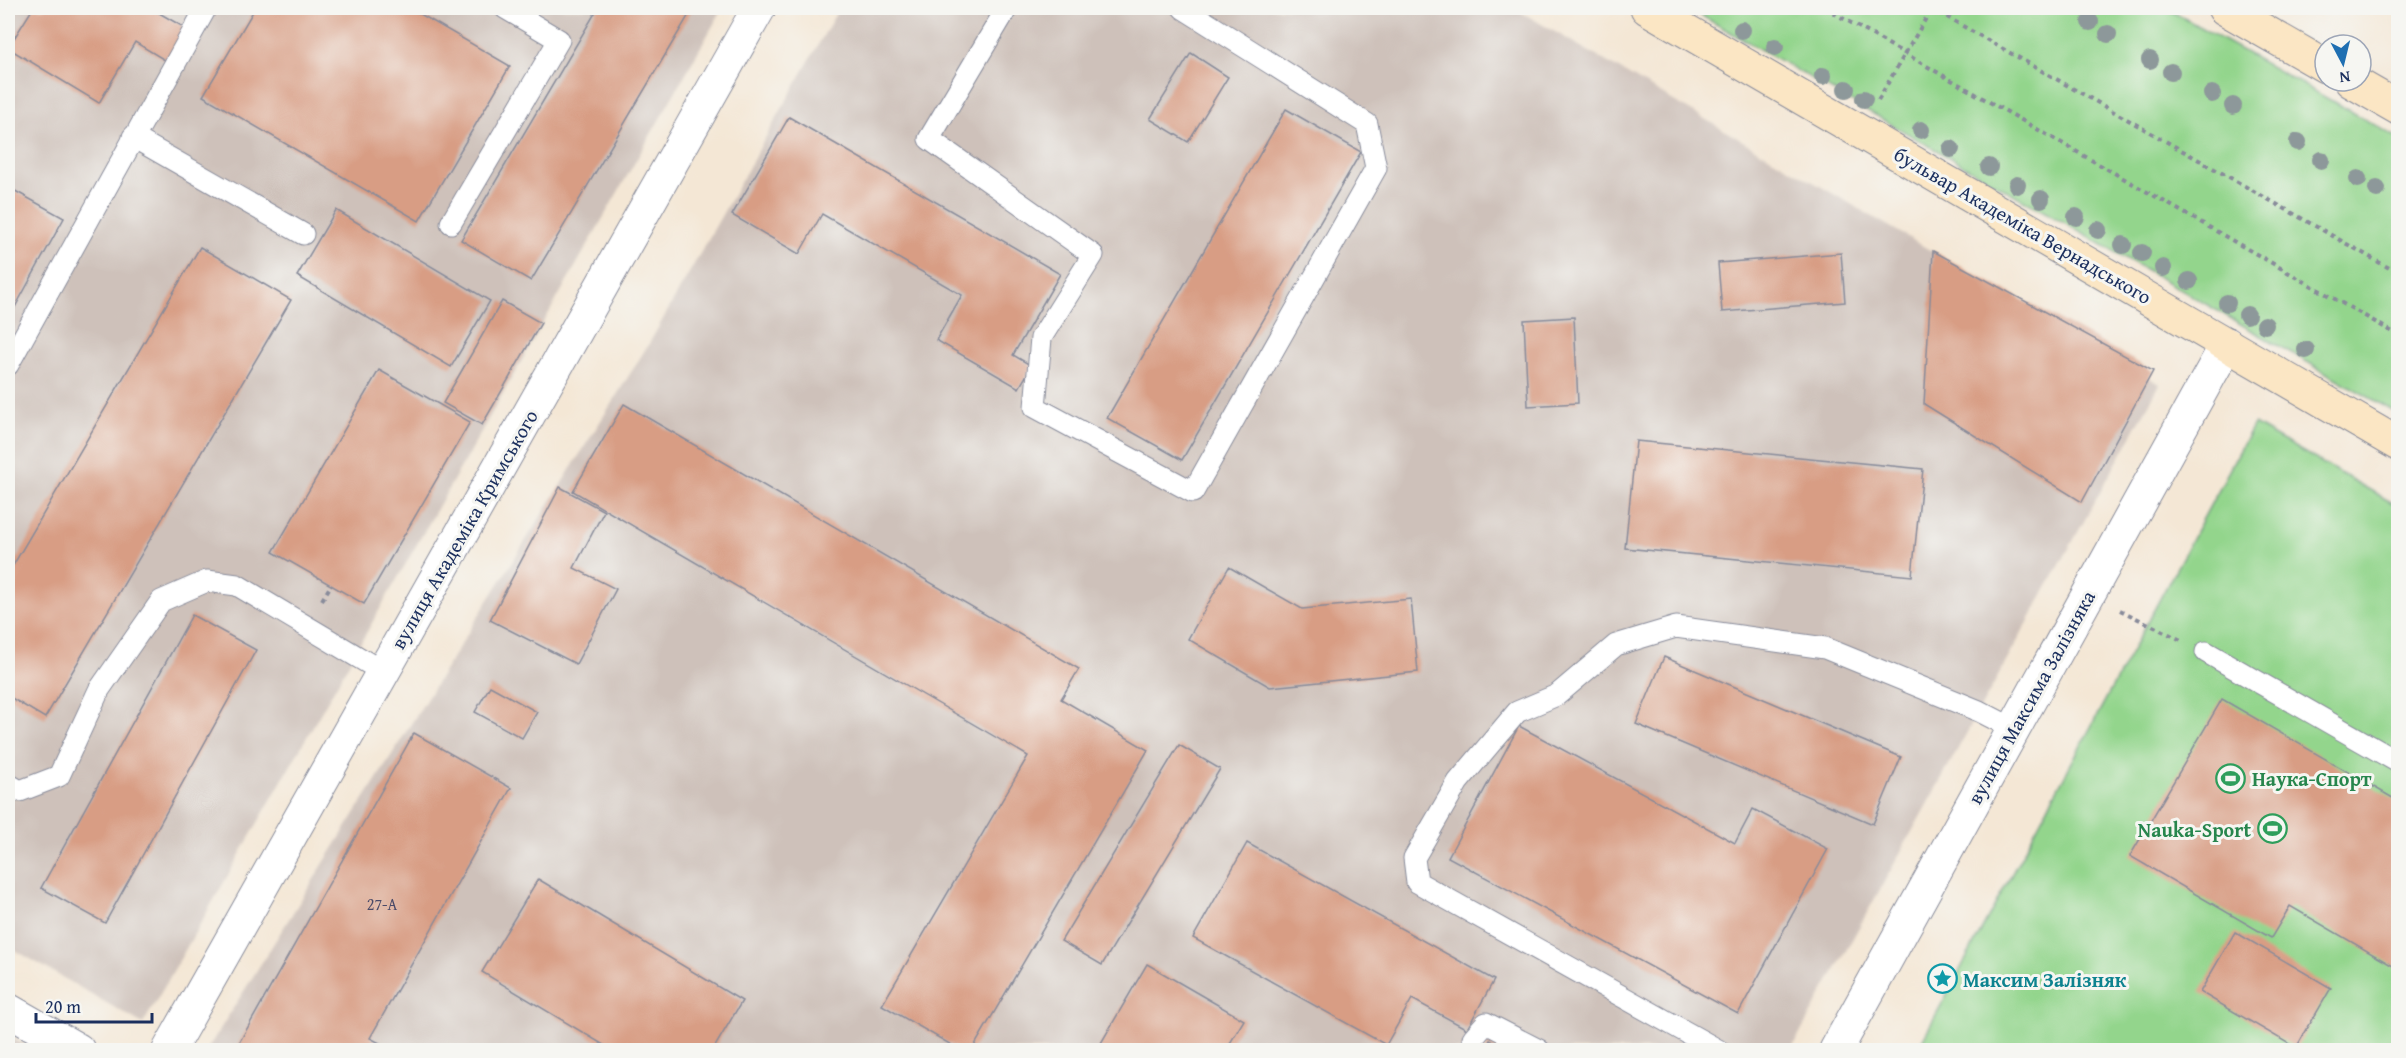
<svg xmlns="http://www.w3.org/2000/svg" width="2406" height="1058" font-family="'Gentium Book Plus',serif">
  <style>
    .industrial { fill: #cec1ba }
    .green { fill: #93d58c; stroke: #578275; stroke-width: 1.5 }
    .building { fill: #d89d84 }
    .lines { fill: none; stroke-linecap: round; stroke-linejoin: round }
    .service-casing { stroke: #888b9a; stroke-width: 23 }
    .minor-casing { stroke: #888b9a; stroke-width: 35 }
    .secondary-casing { stroke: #888b9a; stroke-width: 35 }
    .path { stroke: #888b9a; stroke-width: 4; stroke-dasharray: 4.5 4.5; stroke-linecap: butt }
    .service { stroke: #fff; stroke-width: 21 }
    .minor { stroke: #fff; stroke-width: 33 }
    .secondary { stroke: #fbe6c4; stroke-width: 33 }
    .tree { fill: #8d989a }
    .labels { text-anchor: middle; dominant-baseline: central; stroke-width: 6; stroke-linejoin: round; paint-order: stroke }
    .number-label { font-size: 16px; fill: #4a4a68 }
    .street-label { font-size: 20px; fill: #1b2f5e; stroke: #f6f6f2 }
    .leisure-label { font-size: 20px; font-weight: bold; fill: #27864d; stroke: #f6f6f2; text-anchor: start }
    .culture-label { font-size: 20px; font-weight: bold; fill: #0d838f; stroke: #f6f6f2; text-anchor: start }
  </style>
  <rect width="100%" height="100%" fill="#f6f6f2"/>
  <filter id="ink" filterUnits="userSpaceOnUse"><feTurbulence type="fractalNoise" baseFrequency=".0167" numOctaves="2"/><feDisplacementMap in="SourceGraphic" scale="12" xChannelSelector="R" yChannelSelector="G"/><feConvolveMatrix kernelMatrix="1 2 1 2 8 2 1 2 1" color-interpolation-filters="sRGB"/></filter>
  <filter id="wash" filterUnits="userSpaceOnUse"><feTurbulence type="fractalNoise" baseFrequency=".008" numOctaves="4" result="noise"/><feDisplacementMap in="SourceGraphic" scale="24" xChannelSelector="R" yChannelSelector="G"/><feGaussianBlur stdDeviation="1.35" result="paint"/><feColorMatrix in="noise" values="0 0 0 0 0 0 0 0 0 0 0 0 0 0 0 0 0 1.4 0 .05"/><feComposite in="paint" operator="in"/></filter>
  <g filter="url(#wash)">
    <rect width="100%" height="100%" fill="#f4e7d5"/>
    <!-- industrial -->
    <g class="industrial">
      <path d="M8,8H723L143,1024L8,946Z"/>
      <path d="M839,8H1514L2160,384L1791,1050H207L650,342Z"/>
      <path d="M8,1036L34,1050H8Z"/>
    </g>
    <!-- green -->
    <g class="green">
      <path d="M1688,8H2166L2398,138V414Z"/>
      <path d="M2254,424L2398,506V1050H1917Z"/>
    </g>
    <g id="blocks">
      <!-- building -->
      <g class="building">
        <path d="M33,8H156L154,10L187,29L168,62L135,42L99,103L8,48Z"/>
        <path d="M255,8H410L510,66L419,221L203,96Z"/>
        <path d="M598,8H693L531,281L461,240Z"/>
        <path d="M1191,53L1228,77L1188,142L1150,119Z"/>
        <path d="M1286,109L1361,152L1182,460L1107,418Z"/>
        <path d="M789,117L1060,274L1013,355L1032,366L1019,388L936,340L962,295L822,214L799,254L732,215Z"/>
        <path d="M8,187L64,218L8,320Z"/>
        <path d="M336,210L490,301L451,367L297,276Z"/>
        <path d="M200,247L291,300L45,718L8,696V574Z"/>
        <path d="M1933,251L2153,371L2082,502L1924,404Z"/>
        <path d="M1841,253L1845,302L1722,312L1718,263Z"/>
        <path d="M502,301L541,323L482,425L443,403Z"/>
        <path d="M1574,317L1578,403L1528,406L1524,320Z"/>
        <path d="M379,370L470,422L364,604L273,552Z"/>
        <path d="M624,404L1079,669L1061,699L1148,750L972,1050H960L882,1005L1028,756L573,491Z"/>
        <path d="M1636,441L1923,469L1912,576L1625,548Z"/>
        <path d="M560,487L604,511L574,568L616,589L576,664L490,620Z"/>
        <path d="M1229,567L1302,609L1411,599L1418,672L1270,687L1188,639Z"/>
        <path d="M192,615L256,650L105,923L41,888Z"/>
        <path d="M1664,657L1901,757L1873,824L1636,724Z"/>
        <path d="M490,686L537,712L522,738L475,712Z"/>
        <path d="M2222,699L2398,801V969L2290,906L2271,938L2130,856Z"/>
        <path d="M1519,726L1735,843L1753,809L1828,849L1738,1014L1448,857Z"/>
        <path d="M414,733L511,788L370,1038L393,1050H235Z"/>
        <path d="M1179,745L1220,769L1102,965L1061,941Z"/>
        <path d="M1247,843L1494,980L1467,1029L1412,999L1386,1045L1193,938Z"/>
        <path d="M538,879L742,1001L713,1050H612L482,972Z"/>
        <path d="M2235,932L2331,988L2296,1048L2200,992Z"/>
        <path d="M1147,964L1244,1020L1226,1050H1097Z"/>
        <path d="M1490,1040L1508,1050H1484Z"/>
      </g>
    </g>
  </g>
  <g filter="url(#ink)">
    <use href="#blocks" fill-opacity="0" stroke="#888b9a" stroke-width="1.5"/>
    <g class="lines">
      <defs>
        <g id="service">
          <path d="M1007,8L929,139L1093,255L1041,338L1035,407L1193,492L1376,168L1367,124L1183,8"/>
          <path d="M133,137L303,234"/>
          <path d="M451,223L559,40L505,8"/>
          <path d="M8,365L206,8"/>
          <path d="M2206,652L2398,762"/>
          <path d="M8,784L20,791L59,776L99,690L161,601L207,581L237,585L383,672"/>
          <path d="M1473,1038L1486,1023L1539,1050"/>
          <path d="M1718,1050L1417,882L1414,858L1458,782L1517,712L1557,695L1616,645L1676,627L1825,648L1979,711L2014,729"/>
        </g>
        <g id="minor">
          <path d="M8,1010L78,1050"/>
          <path d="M169,1050L759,8"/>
          <path d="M1836,1050L2227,344"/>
        </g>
        <g id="secondary">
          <path d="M1647,8L2398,444"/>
          <path d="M2224,8L2325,66"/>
          <path d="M2351,81L2398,108"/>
        </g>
      </defs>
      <!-- service casing -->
      <use href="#service" class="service-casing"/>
      <!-- minor casing -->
      <use href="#minor" class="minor-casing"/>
      <!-- secondary casing -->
      <use href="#secondary" class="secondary-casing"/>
      <!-- path -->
      <g class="path">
        <path d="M1825,8L2398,335"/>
        <path d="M1931,8L2398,273"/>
        <path d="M1878,100L1932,8"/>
        <path d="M322,600L331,585"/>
        <path d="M2120,610L2181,640"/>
      </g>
      <!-- service -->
      <use href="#service" class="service"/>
      <!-- minor -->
      <use href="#minor" class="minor"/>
      <!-- secondary -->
      <use href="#secondary" class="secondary"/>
    </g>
    <!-- trees -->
    <g class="tree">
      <circle cx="2090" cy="22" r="9"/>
      <circle cx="1742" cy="30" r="9"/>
      <circle cx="2108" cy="34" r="9"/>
      <circle cx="1775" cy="47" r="9"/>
      <circle cx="2150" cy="60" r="9"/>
      <circle cx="2171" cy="72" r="9"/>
      <circle cx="1823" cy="76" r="9"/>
      <circle cx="1846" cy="89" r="9"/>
      <circle cx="2212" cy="94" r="9"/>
      <circle cx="1864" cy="99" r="9"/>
      <circle cx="2233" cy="106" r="9"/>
      <circle cx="1921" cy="130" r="9"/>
      <circle cx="2298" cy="142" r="9"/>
      <circle cx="1951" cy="149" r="9"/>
      <circle cx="2321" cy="160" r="9"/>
      <circle cx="1989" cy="167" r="9"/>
      <circle cx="2358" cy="179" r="9"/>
      <circle cx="2017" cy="185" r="9"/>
      <circle cx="2377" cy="189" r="9"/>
      <circle cx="2041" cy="199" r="9"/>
      <circle cx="2076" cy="217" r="9"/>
      <circle cx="2098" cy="230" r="9"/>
      <circle cx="2123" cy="245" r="9"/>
      <circle cx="2142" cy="253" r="9"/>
      <circle cx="2163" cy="268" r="9"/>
      <circle cx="2189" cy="281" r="9"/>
      <circle cx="2227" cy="303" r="9"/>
      <circle cx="2247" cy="315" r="9"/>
      <circle cx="2265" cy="325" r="9"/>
      <circle cx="2306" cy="350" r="9"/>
    </g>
  </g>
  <!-- icons -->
  <defs>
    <symbol id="stadium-ring" viewBox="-11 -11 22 22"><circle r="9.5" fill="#f6f6f2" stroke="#2e9e5b" stroke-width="1.5"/><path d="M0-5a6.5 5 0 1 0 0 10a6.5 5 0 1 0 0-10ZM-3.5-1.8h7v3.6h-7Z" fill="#2e9e5b"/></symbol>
    <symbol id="sight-ring" viewBox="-11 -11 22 22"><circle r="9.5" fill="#f6f6f2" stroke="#0f9aa8" stroke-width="1.5"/><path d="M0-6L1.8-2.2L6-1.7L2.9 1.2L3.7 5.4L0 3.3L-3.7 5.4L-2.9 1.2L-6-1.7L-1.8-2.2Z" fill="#0f9aa8"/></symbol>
  </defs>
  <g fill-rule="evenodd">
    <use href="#stadium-ring" x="2214" y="762" width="33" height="33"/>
    <use href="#stadium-ring" x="2256" y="812" width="33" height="33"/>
    <use href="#sight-ring" x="1926" y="962" width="33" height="33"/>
  </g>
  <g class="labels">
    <!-- number labels -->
    <g class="number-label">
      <text x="382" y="904">27-А</text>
    </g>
    <!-- street labels -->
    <g class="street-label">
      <text transform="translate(2023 225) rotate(30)">бульвар Академіка Вернадського</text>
      <text transform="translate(464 529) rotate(-60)">вулиця Академіка Кримського</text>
      <text transform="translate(2031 697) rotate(-61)">вулиця Максима Залізняка</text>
    </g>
    <!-- leisure labels -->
    <g class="leisure-label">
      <text x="2252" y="778">Наука-Спорт</text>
      <text x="2251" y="829" text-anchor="end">Nauka-Sport</text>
    </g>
    <!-- culture labels -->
    <g class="culture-label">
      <text x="1963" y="979">Максим Залізняк</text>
    </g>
  </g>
  <!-- margin -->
  <rect width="2406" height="1058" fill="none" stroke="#f6f6f2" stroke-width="30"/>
  <!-- north arrow -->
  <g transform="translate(2343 63) rotate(173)"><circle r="28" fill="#f6f6f2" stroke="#9ea6b7" stroke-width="1.5"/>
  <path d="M0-4.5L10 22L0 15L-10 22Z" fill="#1f6fb2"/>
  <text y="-9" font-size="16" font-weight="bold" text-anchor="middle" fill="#1b2f5e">N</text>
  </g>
  <!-- scale -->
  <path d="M36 1013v9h116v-9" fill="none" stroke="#1b2f5e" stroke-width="3"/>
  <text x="45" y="1013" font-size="18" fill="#1b2f5e" stroke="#f6f6f2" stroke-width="4.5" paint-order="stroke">20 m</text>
</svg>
